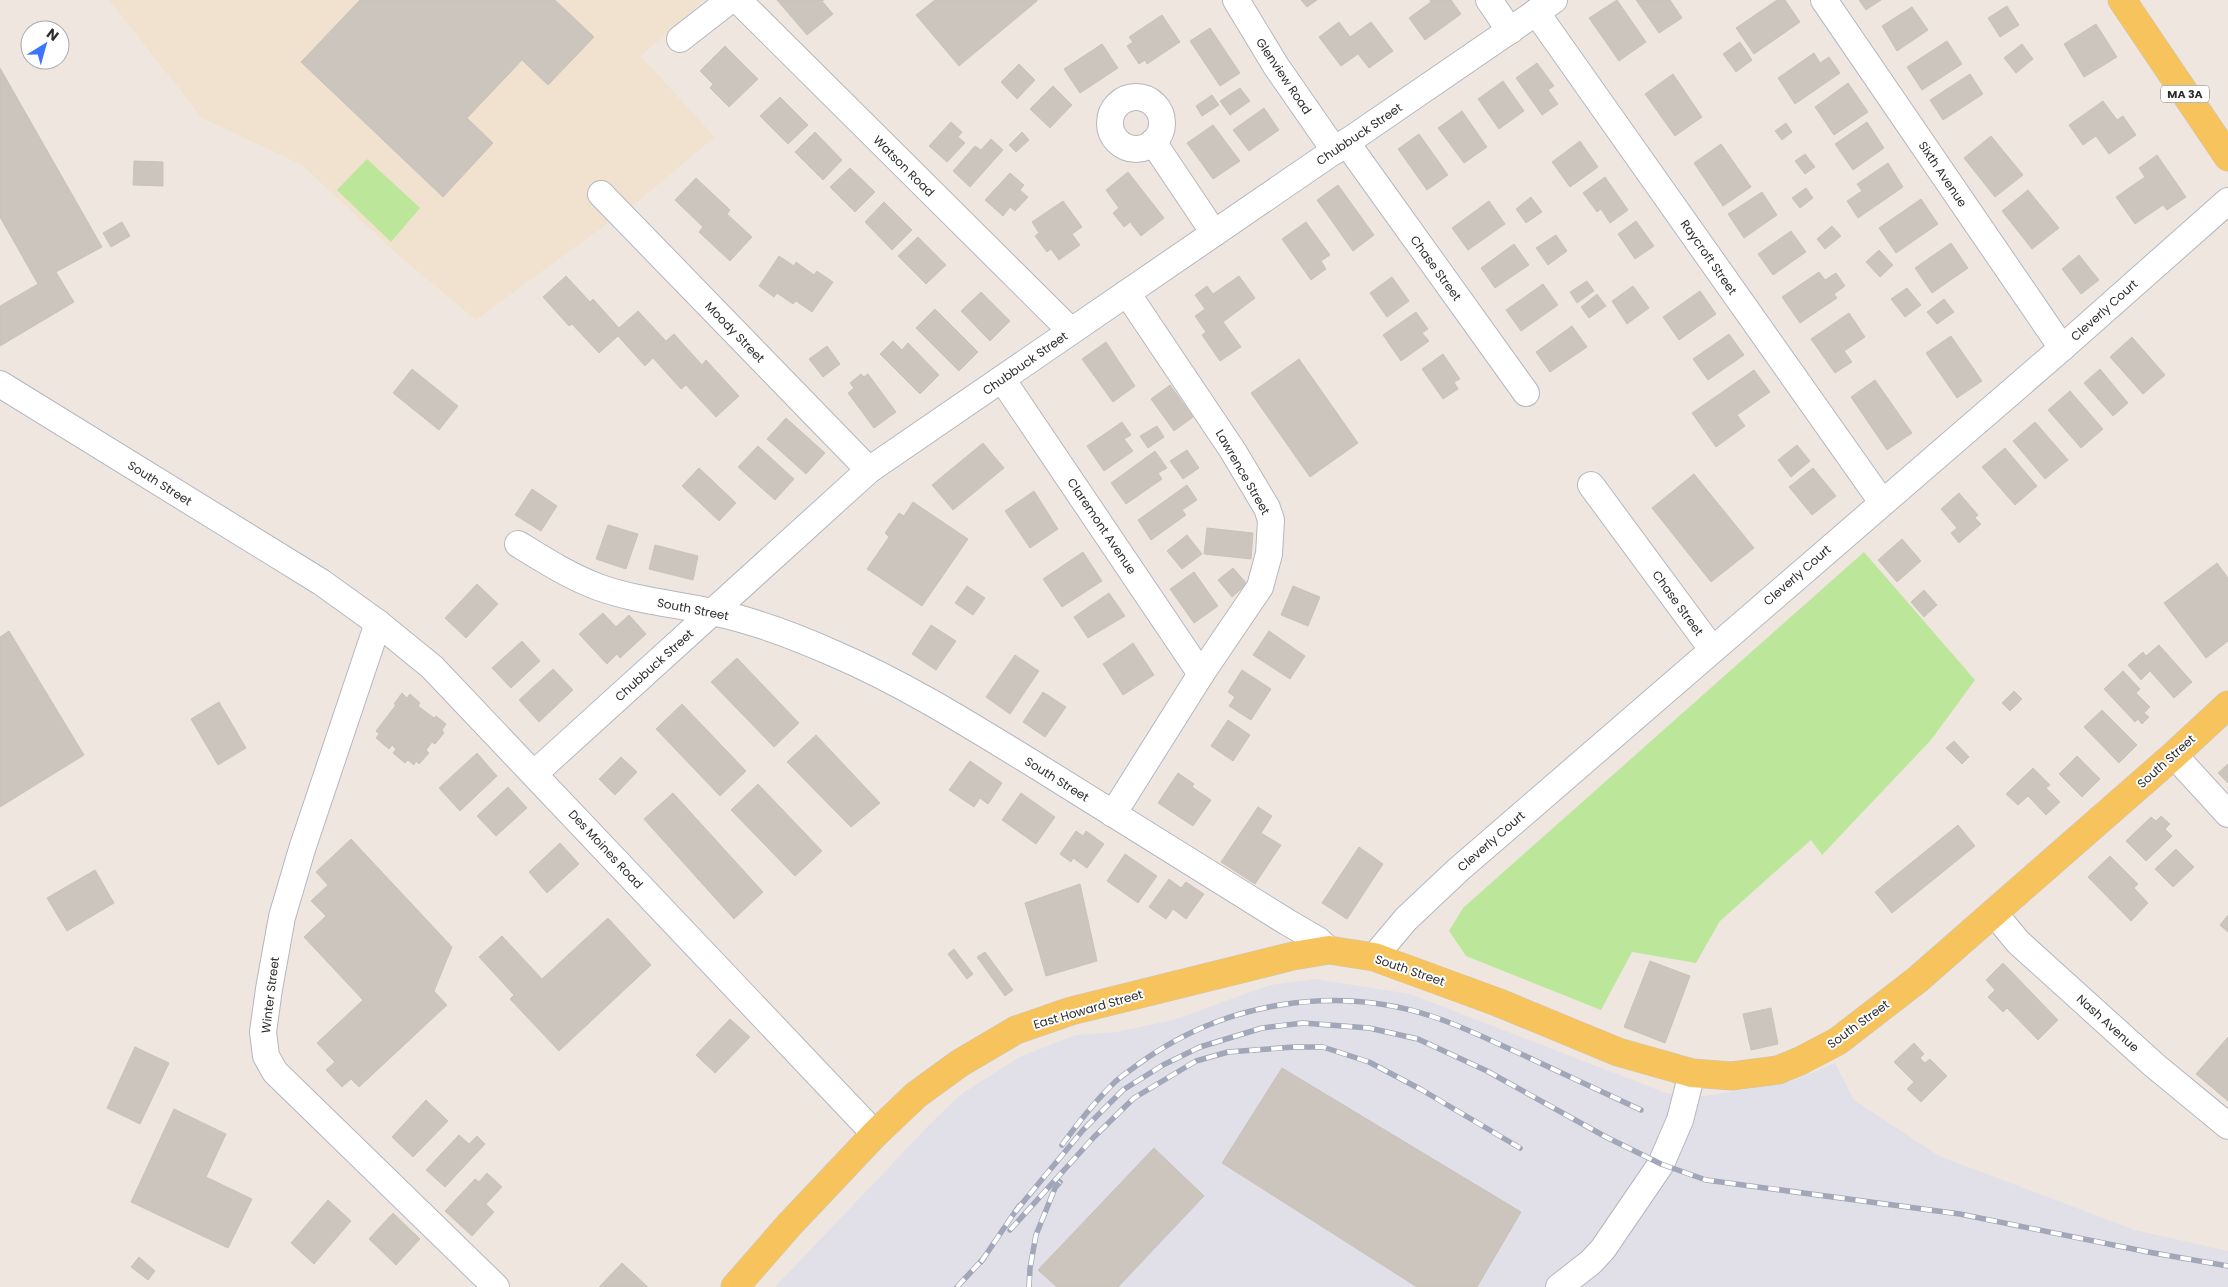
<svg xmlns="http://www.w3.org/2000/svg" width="2228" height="1287" font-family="Poppins,sans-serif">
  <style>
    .industrial { fill: #e1e0e8 }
    .education { fill: #f1e2cf }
    .green { fill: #bce79a }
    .building { fill: #cbc5be; stroke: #cbc2b8 }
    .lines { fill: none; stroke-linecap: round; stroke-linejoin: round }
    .minor-casing { stroke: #b3b7c1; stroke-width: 28 }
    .major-casing { stroke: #c8c8c8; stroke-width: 29 }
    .minor { stroke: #fff; stroke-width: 26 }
    .major { stroke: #f7c35c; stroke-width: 28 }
    .rail-casing { stroke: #a1a7b8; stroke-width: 5.5 }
    .rail { stroke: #fff; stroke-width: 4; stroke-dasharray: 11; stroke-linecap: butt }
    .labels { text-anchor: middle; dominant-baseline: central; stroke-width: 4; stroke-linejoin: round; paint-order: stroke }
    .shield { fill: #fff; stroke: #6c6c6c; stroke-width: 1 }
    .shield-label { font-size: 11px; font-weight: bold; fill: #2d2d2d }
    .street-label { font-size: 12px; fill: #2d2d2d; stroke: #fff }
  </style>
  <rect width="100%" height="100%" fill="#efe7df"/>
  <!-- industrial -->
  <path class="industrial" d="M1315,979L1410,994L1666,1093L1704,1096L1755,1088L1792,1081L1835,1063L1854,1100L1939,1156L2135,1230L2228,1251V1287H775L930,1124L960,1095L1019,1057L1076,1035L1116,1032L1173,1020L1270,985Z"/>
  <!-- education -->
  <path class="education" d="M109,0H704L641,56L715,137L641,199L476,320L399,256L302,165L202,118Z"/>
  <!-- green -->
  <g class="green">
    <path d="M367,159L420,208L391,242L337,190Z"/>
    <path d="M1864,552L1975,680L1931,740L1822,855L1811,840L1720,921L1696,963L1632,952L1601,1010L1466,956L1449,931L1463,908Z"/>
  </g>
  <!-- building -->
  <g class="building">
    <path d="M360,0H555L594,37L548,85L522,60L467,118L493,143L443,197L301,62Z"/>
    <path d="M777,0H824L822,1L833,14L807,35Z"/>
    <path d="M935,0H1037V1L959,66L916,15Z"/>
    <path d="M1301,0H1317L1307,7Z"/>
    <path d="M1430,0H1451L1461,14L1425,40L1409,18L1431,2Z"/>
    <path d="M1617,0L1646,42L1619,61L1589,18Z"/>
    <path d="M1636,0H1670L1682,18L1659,33Z"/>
    <path d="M1777,0H1785L1800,22L1754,54L1736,28Z"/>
    <path d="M1859,0H1881L1866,10Z"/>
    <path d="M2007,6L2019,25L2000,37L1988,18Z"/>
    <path d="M1912,7L1928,30L1897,51L1882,26Z"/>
    <path d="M1162,15L1180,42L1147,64L1145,60L1139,64L1127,46L1133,42L1129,37Z"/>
    <path d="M1339,22L1350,37L1371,22L1393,51L1369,68L1358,54L1341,66L1319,37Z"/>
    <path d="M2096,24L2117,57L2084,77L2064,44Z"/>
    <path d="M1210,28L1240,73L1220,86L1190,41Z"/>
    <path d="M1947,41L1962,64L1922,90L1907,67Z"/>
    <path d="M1740,42L1752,60L1736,72L1723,54Z"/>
    <path d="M1102,44L1118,68L1080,93L1064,69Z"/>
    <path d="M2022,44L2033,59L2016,73L2004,58Z"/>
    <path d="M725,46L758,79L729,107L710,88L713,84L700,71Z"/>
    <path d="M1814,53L1820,63L1829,57L1840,73L1795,104L1778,78Z"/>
    <path d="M1537,63L1554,86L1548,90L1558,104L1542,115L1516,78Z"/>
    <path d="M1019,64L1035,80L1017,99L1001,82Z"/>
    <path d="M0,68L102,247L56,272L74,302L0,346V306L38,284L0,217Z"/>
    <path d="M1673,74L1702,117L1675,136L1645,94Z"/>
    <path d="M1970,74L1983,94L1943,120L1930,100Z"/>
    <path d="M1503,81L1524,111L1499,129L1478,99Z"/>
    <path d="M1848,83L1868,112L1834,135L1815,107Z"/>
    <path d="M1053,86L1072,105L1050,128L1030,109Z"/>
    <path d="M1240,88L1250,101L1230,115L1220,101Z"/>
    <path d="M1212,95L1219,105L1202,116L1196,106Z"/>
    <path d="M780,97L808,125L788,144L760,116Z"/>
    <path d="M2103,101L2117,120L2123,116L2136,135L2109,154L2096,136L2083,145L2069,125Z"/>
    <path d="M1264,108L1279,130L1249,151L1233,130Z"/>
    <path d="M1462,111L1487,147L1464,163L1438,128Z"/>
    <path d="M951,122L962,132L958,137L965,143L947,162L929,146Z"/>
    <path d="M1867,122L1884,148L1853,170L1835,144Z"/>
    <path d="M1786,123L1792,132L1782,140L1775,131Z"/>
    <path d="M1213,125L1240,161L1213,179L1187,143Z"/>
    <path d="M815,132L842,160L823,180L795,152Z"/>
    <path d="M1022,132L1029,140L1016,152L1009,145Z"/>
    <path d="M1419,134L1448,175L1427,190L1398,149Z"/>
    <path d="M1991,136L2023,175L1995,197L1964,158Z"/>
    <path d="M991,139L1003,150L970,187L953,171L975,146L981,150Z"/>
    <path d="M1580,141L1598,167L1570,187L1552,162Z"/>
    <path d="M1721,144L1751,187L1723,206L1694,163Z"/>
    <path d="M1805,154L1815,167L1805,174L1795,161Z"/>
    <path d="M2157,155L2186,197L2167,210L2163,205L2135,224L2116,197L2145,177L2139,168Z"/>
    <path d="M134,161L163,162V186L133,185Z"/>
    <path d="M1888,163L1903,187L1858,218L1847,201L1862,191L1857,184Z"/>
    <path d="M850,168L875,192L855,212L830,187Z"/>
    <path d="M1128,172L1164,218L1141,236L1130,222L1124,227L1113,213L1119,208L1106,190Z"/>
    <path d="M1010,173L1024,185L1020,190L1028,197L1015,211L1010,207L1003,216L985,200Z"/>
    <path d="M1605,177L1628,210L1610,223L1601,209L1597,212L1583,193Z"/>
    <path d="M696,178L730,210L727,214L752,237L730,261L699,232L703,227L675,200Z"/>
    <path d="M1338,185L1374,235L1353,251L1317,200Z"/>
    <path d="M1806,188L1813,198L1800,208L1792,198Z"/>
    <path d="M2028,190L2059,228L2032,249L2002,211Z"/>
    <path d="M1762,192L1777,215L1744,238L1728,214Z"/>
    <path d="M1531,197L1542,212L1526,223L1516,209Z"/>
    <path d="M1921,199L1938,224L1896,253L1879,228Z"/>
    <path d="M1063,201L1082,227L1072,234L1080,245L1059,260L1051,249L1047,252L1035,236L1039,233L1032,222Z"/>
    <path d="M1489,201L1505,224L1468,250L1452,228Z"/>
    <path d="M884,202L912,230L892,250L865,222Z"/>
    <path d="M1636,221L1654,246L1635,259L1618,234Z"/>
    <path d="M122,222L130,236L111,247L103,233Z"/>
    <path d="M1306,222L1330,255L1321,261L1326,269L1311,280L1282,239Z"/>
    <path d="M1832,226L1841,236L1825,249L1817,239Z"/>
    <path d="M1791,231L1806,252L1773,275L1758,254Z"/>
    <path d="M1556,235L1567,251L1548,265L1536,248Z"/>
    <path d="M918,237L946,265L926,284L898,256Z"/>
    <path d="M1951,243L1968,268L1932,293L1915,268Z"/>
    <path d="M1514,244L1529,265L1495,288L1481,268Z"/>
    <path d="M1879,250L1893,265L1880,277L1866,262Z"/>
    <path d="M2079,255L2099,280L2081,294L2062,269Z"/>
    <path d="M779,256L794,266L796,262L814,275L817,271L833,282L812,312L796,301L793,304L777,293L774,297L759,286Z"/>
    <path d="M1819,272L1825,280L1836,273L1845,286L1834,294L1837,298L1800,323L1782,297Z"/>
    <path d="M566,276L590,302L593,299L619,328L638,311L666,341L674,334L702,365L706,360L739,396L716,417L686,385L681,389L653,358L645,366L618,336L599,353L572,324L569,326L543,297Z"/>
    <path d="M1239,276L1255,298L1223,322L1241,347L1220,361L1202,335L1206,332L1195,316L1205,309L1195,295L1207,286L1213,294Z"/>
    <path d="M1392,277L1409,301L1387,317L1370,293Z"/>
    <path d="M1587,281L1594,291L1577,303L1570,292Z"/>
    <path d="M1543,284L1558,305L1521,331L1506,310Z"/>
    <path d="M1633,286L1649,308L1627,324L1612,301Z"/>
    <path d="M1907,288L1921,305L1905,317L1891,299Z"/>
    <path d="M1700,291L1716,314L1679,340L1663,317Z"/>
    <path d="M981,292L1010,321L990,341L961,311Z"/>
    <path d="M1597,294L1606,306L1589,318L1581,307Z"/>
    <path d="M1944,299L1954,312L1937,324L1927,312Z"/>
    <path d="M935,309L978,352L959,371L916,328Z"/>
    <path d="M1416,312L1428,329L1422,333L1429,341L1401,361L1383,335Z"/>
    <path d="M1849,313L1865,337L1844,351L1852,362L1835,373L1811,339Z"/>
    <path d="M1572,326L1587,347L1550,372L1536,352Z"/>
    <path d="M1729,334L1744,355L1708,380L1693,359Z"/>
    <path d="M1951,336L1982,381L1957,398L1926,353Z"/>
    <path d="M2132,337L2165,375L2143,394L2110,357Z"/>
    <path d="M893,341L902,350L908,343L939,375L920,394L880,354Z"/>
    <path d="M1106,342L1135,386L1113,402L1082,359Z"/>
    <path d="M827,346L840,364L823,377L809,359Z"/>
    <path d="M1443,354L1460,379L1454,382L1458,389L1443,399L1422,369Z"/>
    <path d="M1299,359L1358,443L1310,477L1251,393Z"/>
    <path d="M412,369L458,406L439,430L393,393Z"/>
    <path d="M2100,369L2128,403L2113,416L2084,383Z"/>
    <path d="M1754,370L1770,392L1737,415L1745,426L1716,447L1692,413Z"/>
    <path d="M861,374L864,377L868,374L896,412L874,428L848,393L854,388L850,383Z"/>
    <path d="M1875,380L1912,433L1887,450L1851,397Z"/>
    <path d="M1170,385L1193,417L1174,431L1151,399Z"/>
    <path d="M2070,391L2103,429L2081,448L2048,410Z"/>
    <path d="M786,418L825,453L806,474L767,439Z"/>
    <path d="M1122,422L1131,435L1124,439L1133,451L1104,471L1087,446Z"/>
    <path d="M2035,422L2068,460L2045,479L2013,441Z"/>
    <path d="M1157,426L1164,437L1148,448L1140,436Z"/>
    <path d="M983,443L1004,468L953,510L932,485Z"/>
    <path d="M1797,445L1810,461L1791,477L1778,460Z"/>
    <path d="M758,446L794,479L775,500L738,467Z"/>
    <path d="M2005,448L2037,486L2015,505L1982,467Z"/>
    <path d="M1187,450L1199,468L1183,479L1170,461Z"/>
    <path d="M1155,451L1167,468L1158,473L1162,479L1126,504L1111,483Z"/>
    <path d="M699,468L736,503L719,521L682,486Z"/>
    <path d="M1813,468L1836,496L1812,515L1789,487Z"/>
    <path d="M1694,474L1754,548L1711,582L1652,508Z"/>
    <path d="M1187,485L1197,500L1182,510L1186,515L1151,540L1138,520Z"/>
    <path d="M532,489L557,506L541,531L515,515Z"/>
    <path d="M1034,491L1058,529L1030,548L1005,511Z"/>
    <path d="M1959,493L1978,515L1975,518L1981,524L1959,543L1951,533L1957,528L1941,509Z"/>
    <path d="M913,502L968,539L922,606L867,569L889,537L885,533L899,513L904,516Z"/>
    <path d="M608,525L638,534L626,569L596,559Z"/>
    <path d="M1207,528L1253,533L1251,559L1204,554Z"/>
    <path d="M1187,535L1202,554L1182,569L1167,551Z"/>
    <path d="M1902,539L1921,561L1897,582L1878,560Z"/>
    <path d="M655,545L698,556L693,580L649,569Z"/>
    <path d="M1083,552L1102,581L1062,607L1043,579Z"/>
    <path d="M2217,563L2228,578V641L2206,658L2164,603Z"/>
    <path d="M1233,568L1247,584L1232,597L1218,580Z"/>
    <path d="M1194,572L1218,606L1194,623L1170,589Z"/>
    <path d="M477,584L498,604L466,638L445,618Z"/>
    <path d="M967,586L985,598L973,615L955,603Z"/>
    <path d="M1293,586L1320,597L1308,626L1281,615Z"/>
    <path d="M1924,590L1937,605L1924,617L1911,602Z"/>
    <path d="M1109,593L1125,616L1088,638L1074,617Z"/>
    <path d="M603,613L616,627L629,615L646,634L620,658L617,654L607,664L579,634Z"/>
    <path d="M931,625L956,641L936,670L912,654Z"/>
    <path d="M9,631L84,755L0,807V637Z"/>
    <path d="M1269,631L1305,656L1290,679L1253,655Z"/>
    <path d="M522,641L540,661L511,688L492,668Z"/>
    <path d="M1133,643L1154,675L1123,695L1103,664Z"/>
    <path d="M2159,645L2192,682L2174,698L2150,671L2141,680L2128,665L2143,652L2146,656Z"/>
    <path d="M1015,655L1039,671L1010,714L986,697Z"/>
    <path d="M737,658L799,723L774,747L711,682Z"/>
    <path d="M553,669L573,690L539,722L519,700Z"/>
    <path d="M1242,670L1271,689L1251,720L1229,706L1235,697L1228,692Z"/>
    <path d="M2123,671L2140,689L2136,693L2150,707L2144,713L2149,717L2142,724L2138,719L2135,722L2104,689Z"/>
    <path d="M2014,691L2022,699L2010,711L2002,703Z"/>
    <path d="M1043,692L1066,707L1045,737L1023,722Z"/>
    <path d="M402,693L407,698L410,694L420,703L418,706L434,718L436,716L446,724L442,730L444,733L435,744L432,742L426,750L429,753L419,764L416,761L414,765L408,760L405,763L393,753L396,749L392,745L389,749L376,738L379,734L376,731L396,705L394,704Z"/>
    <path d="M219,702L246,748L218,765L191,719Z"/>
    <path d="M682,704L746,771L720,796L656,729Z"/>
    <path d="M2102,710L2137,745L2119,763L2084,727Z"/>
    <path d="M1228,720L1250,735L1233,761L1211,746Z"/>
    <path d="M816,735L880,803L851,827L787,762Z"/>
    <path d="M1954,741L1969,757L1962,764L1946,748Z"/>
    <path d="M477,753L497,776L460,811L439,788Z"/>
    <path d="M2077,756L2100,779L2082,797L2059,774Z"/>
    <path d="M621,757L637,772L615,795L599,779Z"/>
    <path d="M970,761L1002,783L988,804L980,798L974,807L949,790Z"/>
    <path d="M2228,764V783L2218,773Z"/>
    <path d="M2033,768L2050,785L2046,788L2060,802L2046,815L2028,796L2018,805L2006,794Z"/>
    <path d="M1178,773L1194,784L1192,787L1211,800L1193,826L1158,803Z"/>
    <path d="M758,784L822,851L795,876L731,810Z"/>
    <path d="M508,787L527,808L496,836L477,816Z"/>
    <path d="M673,793L763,892L734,919L644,819Z"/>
    <path d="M1021,793L1055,817L1036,844L1002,820Z"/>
    <path d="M1258,807L1272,816L1261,833L1281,845L1255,884L1221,862Z"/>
    <path d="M2161,816L2170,824L2165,829L2172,836L2146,861L2126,841L2151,817L2156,821Z"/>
    <path d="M1958,825L1975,846L1892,913L1875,892Z"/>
    <path d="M1076,831L1083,836L1086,831L1104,844L1087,868L1073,858L1071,862L1060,854Z"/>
    <path d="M351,839L452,947L434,991L447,1005L359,1087L351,1079L342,1087L326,1070L335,1062L317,1043L363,1000L304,937L326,916L311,901L328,885L316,872Z"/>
    <path d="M560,843L579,864L547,893L529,872Z"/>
    <path d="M1359,847L1383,864L1347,919L1322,903Z"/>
    <path d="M2176,849L2194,867L2173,887L2155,869Z"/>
    <path d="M1125,854L1157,876L1138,903L1107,881Z"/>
    <path d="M2110,856L2138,884L2134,888L2148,903L2131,921L2088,877Z"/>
    <path d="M95,870L114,903L67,931L47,898Z"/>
    <path d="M1169,879L1181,888L1186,882L1204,894L1186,919L1173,909L1166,919L1149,907Z"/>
    <path d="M1080,884L1097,961L1046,976L1025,903Z"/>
    <path d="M2228,915V932L2220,925Z"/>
    <path d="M608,918L651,965L559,1051L510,999L514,995L479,957L502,936L542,979Z"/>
    <path d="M954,949L973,974L967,979L948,954Z"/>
    <path d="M985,952L1013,990L1005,996L977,957Z"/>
    <path d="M1650,961L1690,976L1665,1043L1624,1027Z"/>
    <path d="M2003,963L2058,1020L2038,1040L2007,1008L2003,1012L1988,997L1995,990L1986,980Z"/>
    <path d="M1771,1008L1778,1044L1751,1050L1743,1014Z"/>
    <path d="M730,1019L750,1037L715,1073L696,1055Z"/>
    <path d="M2228,1037V1101L2196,1074Z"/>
    <path d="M1914,1043L1924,1054L1920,1058L1925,1063L1930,1059L1947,1076L1921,1102L1907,1089L1914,1082L1894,1062Z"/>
    <path d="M135,1047L169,1063L140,1124L107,1108Z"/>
    <path d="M1282,1068L1521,1212L1477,1287H1417L1222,1163Z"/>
    <path d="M426,1100L448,1121L413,1157L392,1137Z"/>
    <path d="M174,1109L226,1134L206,1177L252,1199L228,1248L131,1202Z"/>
    <path d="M459,1135L469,1144L477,1136L485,1144L445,1187L426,1170Z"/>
    <path d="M1154,1148L1204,1196L1118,1287H1057L1038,1270Z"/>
    <path d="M487,1173L502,1187L486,1204L494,1212L472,1236L445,1211L475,1179L479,1182Z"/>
    <path d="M328,1200L351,1221L314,1264L291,1243Z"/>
    <path d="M393,1213L420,1239L396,1265L369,1239Z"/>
    <path d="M139,1257L155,1271L148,1280L131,1267Z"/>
    <path d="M622,1263L648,1287H599Z"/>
  </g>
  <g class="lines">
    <defs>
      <g id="minor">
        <path d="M738,0L1071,331"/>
        <path d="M1236,0L1276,66L1335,151"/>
        <path d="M1489,0L1510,31"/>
        <path d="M1824,0L2062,348"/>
        <path d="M1536,12L1882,502"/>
        <path d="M680,39L730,0"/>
        <circle cx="1136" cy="123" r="26"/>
        <path d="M1153,142L1214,233"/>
        <path d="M1346,142L1526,393"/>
        <path d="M601,194L869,470"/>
        <path d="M1002,379L1201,674"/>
        <path d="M0,384L321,582L378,623L432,667L875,1134"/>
        <path d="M1591,485L1712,649"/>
        <path d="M518,544C544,560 569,576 598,587C637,601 677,604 717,613C758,622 797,637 835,654C907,685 973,727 1040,768C1122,819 1204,871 1287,922L1318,940L1329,950"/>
        <path d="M378,623L302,849L282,917L269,989L263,1032L266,1056L275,1072L496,1287"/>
        <path d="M2174,755L2228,814"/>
        <path d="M535,773L869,470L1554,0"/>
        <path d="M1113,814L1201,674L1260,587L1269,554L1271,520L1267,508L1233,451L1127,293"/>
        <path d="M1994,913L2018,942L2154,1065L2228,1126"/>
        <path d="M1374,957L1406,919L1458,870L2062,348L2228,201"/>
        <path d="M1559,1287L1591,1262L1603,1249L1661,1164L1680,1120L1692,1073"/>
      </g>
      <g id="major">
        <path d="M2122,0L2228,157"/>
        <path d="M735,1287L789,1225L875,1134L916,1095L960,1063L1016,1030L1071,1011L1293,956L1329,950L1374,957L1497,1002L1618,1052L1692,1073L1732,1076L1778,1070L1800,1061L1838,1041L1917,980L2174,755L2228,705"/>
      </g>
    </defs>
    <!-- minor casing -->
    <use href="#minor" class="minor-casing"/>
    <!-- major casing -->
    <use href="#major" class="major-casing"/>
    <!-- minor -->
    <use href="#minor" class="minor"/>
    <!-- major -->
    <use href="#major" class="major"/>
    <defs>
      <g id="rail">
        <path d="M1062,1145C1078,1123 1096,1100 1116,1081C1123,1075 1132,1069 1140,1063C1223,1003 1333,984 1431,1016C1462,1026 1491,1041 1521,1054C1561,1073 1601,1091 1641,1110"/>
        <path d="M1015,1212L1083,1130L1123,1090L1163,1065L1200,1047L1262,1028L1303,1023L1369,1028L1418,1039L1487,1071L1606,1137L1661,1164L1706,1180L1960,1214L2148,1252L2228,1266"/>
        <path d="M1010,1230L1094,1137L1134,1098L1196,1061L1228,1052L1294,1047H1323L1369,1062L1422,1090L1520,1148"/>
        <path d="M981,1262L1019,1206"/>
        <path d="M957,1287L984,1258"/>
        <path d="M1029,1287L1030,1268L1036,1235L1055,1188L1060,1182"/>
      </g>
    </defs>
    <!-- rail casing -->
    <use href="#rail" class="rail-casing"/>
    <!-- rail -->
    <use href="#rail" class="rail"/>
  </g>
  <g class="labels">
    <!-- shield labels -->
    <rect class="shield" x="2161" y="85.5" width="48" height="17" rx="4"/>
    <g class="shield-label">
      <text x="2185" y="94">MA 3A</text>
    </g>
    <!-- street labels -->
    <g class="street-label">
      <text transform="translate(1284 76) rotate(56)">Glenview Road</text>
      <text transform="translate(1359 134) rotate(-34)">Chubbuck Street</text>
      <text transform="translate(904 166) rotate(45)">Watson Road</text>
      <text transform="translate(1943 174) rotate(56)">Sixth Avenue</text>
      <text transform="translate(1709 257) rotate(55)">Raycroft Street</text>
      <text transform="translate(1436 268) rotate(54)">Chase Street</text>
      <text transform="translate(2104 310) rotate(-42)">Cleverly Court</text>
      <text transform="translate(735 332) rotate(46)">Moody Street</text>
      <text transform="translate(1025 363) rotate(-35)">Chubbuck Street</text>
      <text transform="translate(1243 472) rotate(60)">Lawrence Street</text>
      <text transform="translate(160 483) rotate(32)">South Street</text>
      <text transform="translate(1102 526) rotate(56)">Claremont Avenue</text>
      <text transform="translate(1797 575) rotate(-41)">Cleverly Court</text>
      <text transform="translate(1678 603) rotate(54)">Chase Street</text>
      <text transform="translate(693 609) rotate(11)">South Street</text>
      <text transform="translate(654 665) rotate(-42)">Chubbuck Street</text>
      <text transform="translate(2166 761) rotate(-42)">South Street</text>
      <text transform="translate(1057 779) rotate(32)">South Street</text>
      <text transform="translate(1491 841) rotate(-41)">Cleverly Court</text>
      <text transform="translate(606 849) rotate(47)">Des Moines Road</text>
      <text transform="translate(1410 970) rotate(19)">South Street</text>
      <text transform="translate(270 995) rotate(-83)">Winter Street</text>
      <text transform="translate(1088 1009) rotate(-16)">East Howard Street</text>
      <text transform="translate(2108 1023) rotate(42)">Nash Avenue</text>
      <text transform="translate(1858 1024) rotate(-36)">South Street</text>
    </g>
  </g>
  <!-- north arrow -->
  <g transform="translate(45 45) rotate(37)"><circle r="24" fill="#ffffff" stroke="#ababab"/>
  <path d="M0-4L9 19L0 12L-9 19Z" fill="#3c74ff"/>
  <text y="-8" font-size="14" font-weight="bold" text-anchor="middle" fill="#2d2d2d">N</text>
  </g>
</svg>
